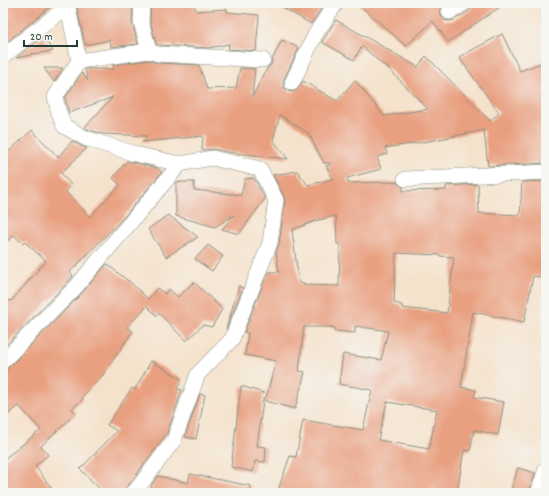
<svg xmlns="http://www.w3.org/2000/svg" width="549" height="496" font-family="Dekko,sans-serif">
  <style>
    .building { fill: #e9a081; fill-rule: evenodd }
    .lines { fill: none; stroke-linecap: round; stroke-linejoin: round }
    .minor-casing { stroke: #8a9080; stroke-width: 16 }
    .minor { stroke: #fff; stroke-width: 15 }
  </style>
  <rect width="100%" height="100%" fill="#f6f6f2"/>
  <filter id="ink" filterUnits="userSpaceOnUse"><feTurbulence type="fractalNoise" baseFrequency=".025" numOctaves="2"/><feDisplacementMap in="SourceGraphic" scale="8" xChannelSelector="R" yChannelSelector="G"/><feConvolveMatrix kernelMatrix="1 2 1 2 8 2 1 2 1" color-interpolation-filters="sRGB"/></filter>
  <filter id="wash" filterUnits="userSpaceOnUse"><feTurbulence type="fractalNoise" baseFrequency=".012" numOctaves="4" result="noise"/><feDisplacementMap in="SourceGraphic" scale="16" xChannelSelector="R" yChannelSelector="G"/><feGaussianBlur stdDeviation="0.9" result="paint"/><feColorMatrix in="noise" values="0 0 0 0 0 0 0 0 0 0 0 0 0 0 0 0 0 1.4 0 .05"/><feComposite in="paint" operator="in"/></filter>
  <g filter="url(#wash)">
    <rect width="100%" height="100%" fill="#f5e2cc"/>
    <g id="blocks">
      <!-- building -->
      <g class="building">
        <path d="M11,3H55L33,21L3,45V10Z"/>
        <path d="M76,3H133L132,23L138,44L111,47L110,40L85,45Z"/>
        <path d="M151,3H194L196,11L227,9V12L259,15L256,51L228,49L229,44L209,48L160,45L156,44L150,20Z"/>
        <path d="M275,3H325L311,24Z"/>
        <path d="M357,3H447L441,7L440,13L442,17L444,20L449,21L454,20L469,11L472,8L473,3H506L448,42L433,21L406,46Z"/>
        <path d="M336,20L418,67L426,56L490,121L499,113L459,57L502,34L520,71L546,61V163L488,166L484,130L435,140L385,148L387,154L377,157L381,169L347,178L348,183L397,182L398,184L403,187V191L446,190V186L478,184L479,213L520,215L522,182L546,181V278L533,276L524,322L473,312L461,387L476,390L474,397L504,402L498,435L474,430L470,451L464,450L457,493H449L427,489L426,493H277L290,456L296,457L303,420L363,430L372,390L339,384L343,354L381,360L388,331L355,326V333L334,331V327H304L299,371L305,372L295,409L265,401L276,361L245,355L248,333L244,332L268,272H279L276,252L279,244L285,201L284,196L273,175L297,171L308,185L333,179L326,166L331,165V163H324L308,133L280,115L273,140L288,159L227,152L214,149L202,150L203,136L142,142L147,136L103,134L89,130L85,127L113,97L69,113L68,110L65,98L82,73L88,81L85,69H114L113,65L148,60L157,63L199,65L207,89L236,88L240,68L255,69L252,97L268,67L271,65L272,60L282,40L299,48L284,79L283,83L284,88L288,91L293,92L297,90L303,81L337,101L355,80L384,116L428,109L385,65L384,66L362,46L354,60L322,42ZM336,216L337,244H340L339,286L304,285V283H299L292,230L318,220ZM396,253L440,255V256L454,257L447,313L402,308V305L394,303ZM387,402L437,410L429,449L378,440Z"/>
        <path d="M43,37L53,51L34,54L33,53L31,55L16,58Z"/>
        <path d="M44,68H63L54,82Z"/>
        <path d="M32,130L58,157L72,141L81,146L87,148L61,173L71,185L66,192L90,217L120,185L113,178L127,161L157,168L162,172L124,217L70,272L73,276L68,282L3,348V308L10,300L11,301L46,261L25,242L23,244L14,235L3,245V157Z"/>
        <path d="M254,178L265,199L239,234L222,229L234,215L215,227L176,216V183L177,182H194V190L241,195L245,179Z"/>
        <path d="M168,215L198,237L166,257L148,229Z"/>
        <path d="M208,245L223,256L212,271L195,259Z"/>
        <path d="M107,264L128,281V280L148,299L157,288L165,294L169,289L178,297L194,282L222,309L212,327L203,325L186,341L159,313L157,316L147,306L127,327L133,331L102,376L82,397L83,399L72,409L76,413L41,446L48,455L35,466L55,493H11L3,483V460L41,430L19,406L3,418V370H6L9,367L81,294Z"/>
        <path d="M239,286L243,288L226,329Z"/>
        <path d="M151,361L182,379L177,389L182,390L167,433L130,483L120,493H104L80,469L117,431L107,425L132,388L135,390Z"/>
        <path d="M241,386L264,393L257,446L266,447L265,462L255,461L253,472L231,467Z"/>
        <path d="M200,394L205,395L196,439L185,437Z"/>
        <path d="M518,468L535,473L529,493H510Z"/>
        <path d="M190,474L251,486L250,493H150L152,484L158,476L188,483Z"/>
      </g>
    </g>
  </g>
  <g filter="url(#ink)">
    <use href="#blocks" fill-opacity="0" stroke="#8a9080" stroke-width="1"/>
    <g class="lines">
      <defs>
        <g id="minor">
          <path d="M67,3L79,61L55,97L59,113L64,126L85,138L135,154L180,164L212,158L260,169L276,200L270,243L232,339L198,374L174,440L134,493"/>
          <path d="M142,3L141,21L149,51"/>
          <path d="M449,12L464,3"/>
          <path d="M3,56L68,6"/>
          <path d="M79,61L149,51L158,54L263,60"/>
          <path d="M292,83L316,33L336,3"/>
          <path d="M405,179L546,172"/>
          <path d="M3,361L75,288L180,164"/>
          <path d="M538,493L546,469"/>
        </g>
      </defs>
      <!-- minor casing -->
      <use href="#minor" class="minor-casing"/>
      <!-- minor -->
      <use href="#minor" class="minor"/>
    </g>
  </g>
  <!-- margin -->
  <rect width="549" height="496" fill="none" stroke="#f6f6f2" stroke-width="16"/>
  <!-- scale -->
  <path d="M24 40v6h53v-6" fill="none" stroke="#1f3d34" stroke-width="2"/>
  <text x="30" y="40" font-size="12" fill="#1f3d34" stroke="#f6f6f2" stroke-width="3" paint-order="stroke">20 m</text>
</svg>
